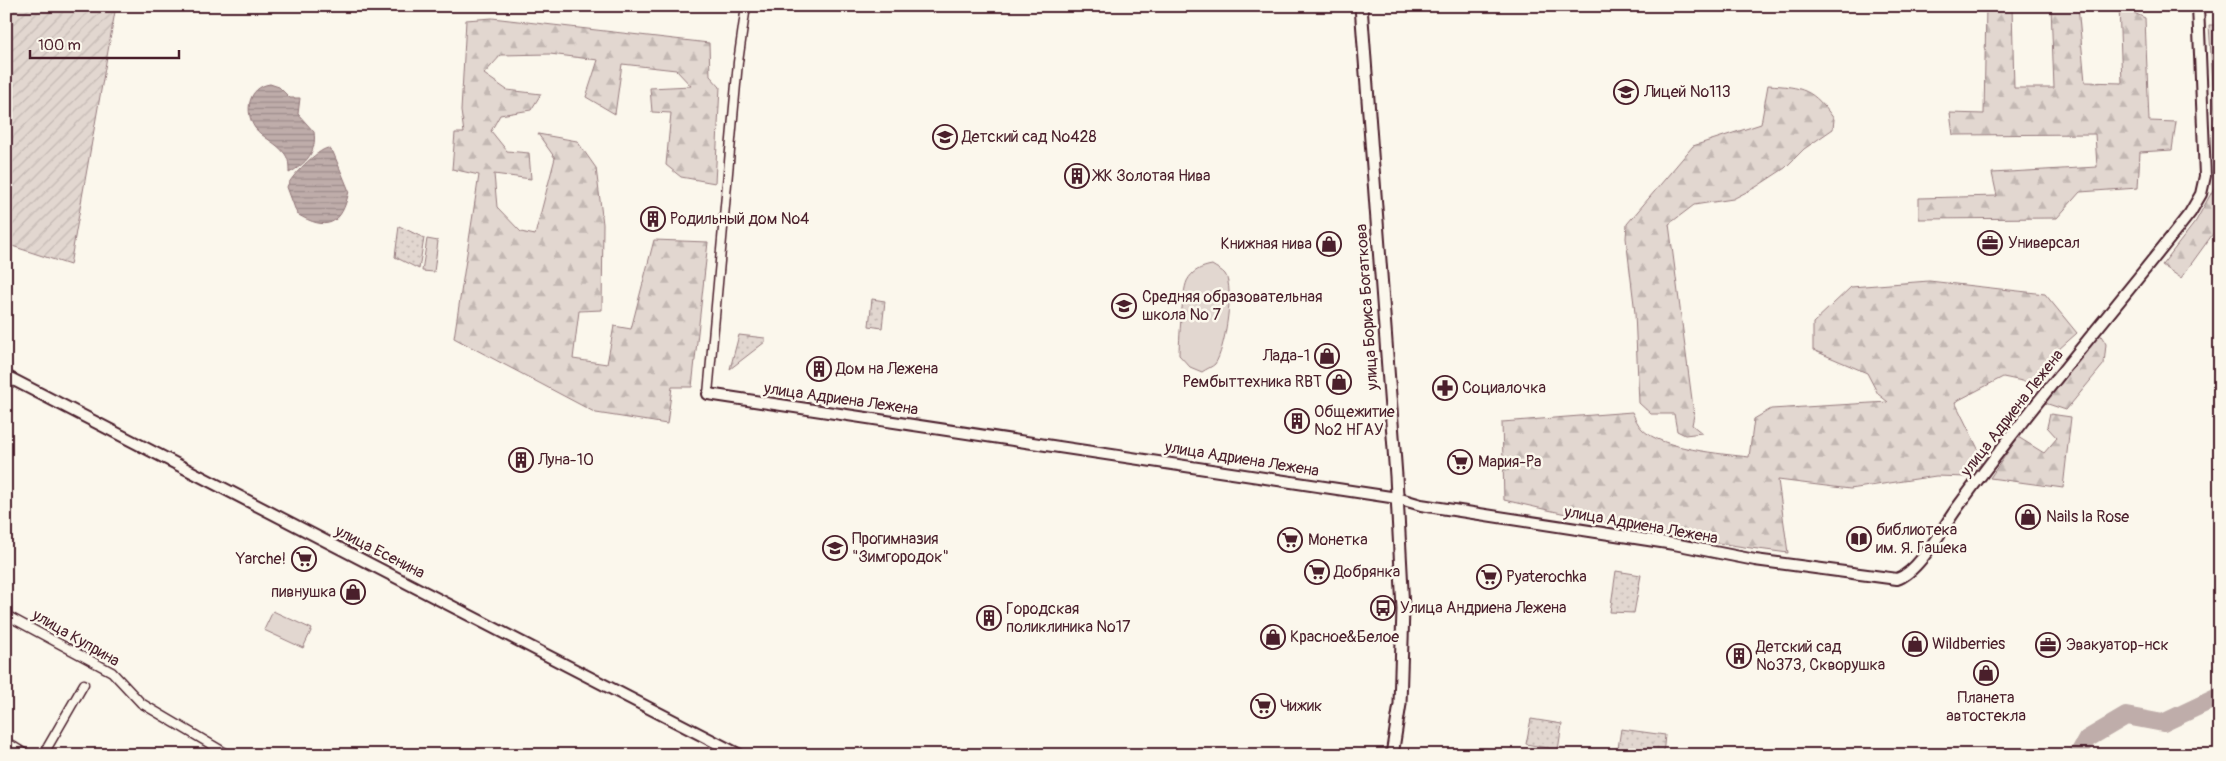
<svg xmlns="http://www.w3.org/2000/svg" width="2226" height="761" font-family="Pangolin,sans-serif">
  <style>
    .grass { fill: url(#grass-dots); stroke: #967b7e }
    .forest { fill: url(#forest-firs); stroke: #967b7e }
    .garden { fill: url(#garden-furrows); stroke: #967b7e }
    .pitch { fill: #e2d7d0; stroke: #967b7e }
    .water { fill: url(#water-rules); stroke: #907477 }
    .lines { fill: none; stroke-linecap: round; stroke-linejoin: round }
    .river { stroke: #bfadaa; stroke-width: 18 }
    .minor-casing { stroke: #4a1f2b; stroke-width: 11 }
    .tertiary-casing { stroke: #4a1f2b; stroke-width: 14 }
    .secondary-casing { stroke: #4a1f2b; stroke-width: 15 }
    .minor { stroke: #fbf7ec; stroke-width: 8 }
    .tertiary { stroke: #fbf7ec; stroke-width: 10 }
    .secondary { stroke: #fbf7ec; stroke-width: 11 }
    .labels { text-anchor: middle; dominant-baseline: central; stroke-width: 5; stroke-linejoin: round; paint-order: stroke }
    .poi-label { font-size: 16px; fill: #4a1f2b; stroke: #fbf7ec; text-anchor: start }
    .street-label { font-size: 16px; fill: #4a1f2b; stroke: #fbf7ec }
  </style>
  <defs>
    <pattern id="grass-dots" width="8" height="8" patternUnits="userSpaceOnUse" patternTransform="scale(1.25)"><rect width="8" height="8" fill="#e2d7d0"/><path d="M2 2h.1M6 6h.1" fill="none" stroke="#c3b8b3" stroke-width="1.8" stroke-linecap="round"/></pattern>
    <pattern id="forest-firs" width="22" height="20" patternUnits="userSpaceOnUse" patternTransform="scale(1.25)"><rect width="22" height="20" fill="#e2d7d0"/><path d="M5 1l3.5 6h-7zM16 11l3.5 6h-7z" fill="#c3b8b3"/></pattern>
    <pattern id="garden-furrows" width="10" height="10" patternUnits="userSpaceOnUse" patternTransform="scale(1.25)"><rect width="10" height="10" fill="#e2d7d0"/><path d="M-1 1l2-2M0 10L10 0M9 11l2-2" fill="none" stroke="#c3b8b3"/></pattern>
    <pattern id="water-rules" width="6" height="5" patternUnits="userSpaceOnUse" patternTransform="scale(1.25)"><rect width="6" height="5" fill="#bfadaa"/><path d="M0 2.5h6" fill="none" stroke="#9d8c8b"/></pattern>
  </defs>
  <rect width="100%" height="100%" fill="#fbf7ec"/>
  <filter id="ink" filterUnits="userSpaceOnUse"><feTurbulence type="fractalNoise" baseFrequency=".02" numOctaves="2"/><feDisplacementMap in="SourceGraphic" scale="10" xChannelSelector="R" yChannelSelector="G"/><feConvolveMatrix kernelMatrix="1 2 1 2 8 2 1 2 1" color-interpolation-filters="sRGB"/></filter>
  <g filter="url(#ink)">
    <!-- grass -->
    <g class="grass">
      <path d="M399,226L424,238L419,269L395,257Z"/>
      <path d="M872,299L885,301L882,328L869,326Z"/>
      <path d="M739,335L765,338V342L730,369Z"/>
      <path d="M1616,571L1641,575L1634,613L1610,612Z"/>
      <path d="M1531,719L1562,724L1558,750L1526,744Z"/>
      <path d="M1621,729L1665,735L1663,755H1617Z"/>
    </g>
    <!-- forest -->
    <g class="forest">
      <path d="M1986,6H2012L2014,88H2054L2051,6H2078L2085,82L2122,83L2119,6L2145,18L2149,121L2176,122L2172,150L2140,152L2138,188L2080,192L2057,218L1919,219V198L1997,196L1992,173L2097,167L2095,134L1953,135L1950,113L1984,114Z"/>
      <path d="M492,18L709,43L710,76L720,87L715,183L681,177L666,165L671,113L652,112L650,88L691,86L676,70L622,64L615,114L586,97L598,60L550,54L501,55L484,74L507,90L541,94L531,110L500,115L491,131L507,151L529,153L531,179L494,174L497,207L521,232L535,235L555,158L538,134L577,141L596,168L603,224L602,310L579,311L573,359L607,364L614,326L631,329L654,240L708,242L692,387H672L667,424L596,413L454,338L479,175L452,169L455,133H464L461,111L466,20Z"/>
      <path d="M2209,25H2220L2219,172Z"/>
      <path d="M1768,85C1803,87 1813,89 1834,119L1833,129L1804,149L1785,168L1756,187L1733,199L1694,205L1669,224L1694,415L1692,425L1702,433L1685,435L1677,431L1674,414H1651L1639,403L1635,313L1626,238L1627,224L1693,146L1761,124Z"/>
      <path d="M2220,177V224L2181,278L2162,265L2196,221Z"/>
      <path d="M1929,281L2045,294L2077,333L2058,350L2032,383L2003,377L1955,402L1981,455V464L1967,477L1936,476L1850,489L1778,480L1788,553C1692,541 1598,522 1504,500L1502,422L1632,412C1635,418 1638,425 1642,429C1661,449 1723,454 1749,457L1754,419L1771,409L1888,402L1878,394L1867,373L1813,350V323L1851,287Z"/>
      <path d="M2100,334L2106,344L2104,364L2066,410L2045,403Z"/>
      <path d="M2050,414L2071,417L2063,488L1990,478L2018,437L2044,453L2057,438L2047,427Z"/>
    </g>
    <!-- garden -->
    <path class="garden" d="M6,6H116L70,265L6,244Z"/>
    <!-- pitch -->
    <g class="pitch">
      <path d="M427,239L438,241L434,272L422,271Z"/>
      <path d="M1212,265C1216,268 1222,270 1225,274C1235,288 1225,350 1215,364C1212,367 1206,369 1202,372L1190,367L1179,355C1179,342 1182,292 1187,281C1192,271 1201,267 1212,265Z"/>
      <path d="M273,611L312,629L303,648L264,630Z"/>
    </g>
    <!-- water -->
    <g class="water">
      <path d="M270,84L279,87L290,98H300L298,114L314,132C317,152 306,164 289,173C289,165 289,160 285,154C277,143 263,138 255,128C244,112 248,87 270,84Z"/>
      <path d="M328,148L333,152L349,191C342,225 327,232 297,214L287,187C290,177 317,150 328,148Z"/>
    </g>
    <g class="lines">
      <!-- river -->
      <path class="river" d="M2078,755L2087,739L2126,716L2163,723L2220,696"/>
      <defs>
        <g id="minor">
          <path d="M708,394L738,62L746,6"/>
          <path d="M6,615L112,672L141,703L229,755"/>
          <path d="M6,742L27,755"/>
          <path d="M43,755L84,684"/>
        </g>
        <g id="tertiary">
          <path d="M6,376L740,755"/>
          <path d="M708,394L1397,498L1421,505L1674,544L1755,560L1897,579C1919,572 1943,527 1957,508C2031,406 2113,311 2190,213L2201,194L2205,176L2198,6"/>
        </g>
        <path id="secondary" d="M1361,6L1396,476L1403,609L1400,704L1392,755"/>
      </defs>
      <!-- minor casing -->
      <use href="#minor" class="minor-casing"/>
      <!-- tertiary casing -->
      <use href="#tertiary" class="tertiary-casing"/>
      <!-- secondary casing -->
      <use href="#secondary" class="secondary-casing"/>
      <!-- minor -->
      <use href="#minor" class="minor"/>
      <!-- tertiary -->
      <use href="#tertiary" class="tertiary"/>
      <!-- secondary -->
      <use href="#secondary" class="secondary"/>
    </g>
  </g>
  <!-- icons -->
  <defs>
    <symbol id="school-ring" viewBox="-11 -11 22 22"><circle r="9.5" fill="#fbf7ec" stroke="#4a1f2b" stroke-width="1.5"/><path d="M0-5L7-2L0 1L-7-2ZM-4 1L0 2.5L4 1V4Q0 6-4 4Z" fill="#4a1f2b"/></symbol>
    <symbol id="building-ring" viewBox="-11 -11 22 22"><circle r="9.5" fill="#fbf7ec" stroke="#4a1f2b" stroke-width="1.5"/><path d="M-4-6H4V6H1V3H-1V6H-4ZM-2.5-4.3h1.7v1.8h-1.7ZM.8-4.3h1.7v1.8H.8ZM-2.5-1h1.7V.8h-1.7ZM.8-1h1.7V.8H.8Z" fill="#4a1f2b"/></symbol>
    <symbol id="office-ring" viewBox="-11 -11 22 22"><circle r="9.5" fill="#fbf7ec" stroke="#4a1f2b" stroke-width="1.5"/><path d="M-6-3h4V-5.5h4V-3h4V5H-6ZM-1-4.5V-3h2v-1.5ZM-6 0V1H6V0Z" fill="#4a1f2b"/></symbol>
    <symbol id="shop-ring" viewBox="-11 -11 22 22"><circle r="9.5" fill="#fbf7ec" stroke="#4a1f2b" stroke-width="1.5"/><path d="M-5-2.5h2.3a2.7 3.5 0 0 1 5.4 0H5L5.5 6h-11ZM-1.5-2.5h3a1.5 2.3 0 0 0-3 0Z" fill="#4a1f2b"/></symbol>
    <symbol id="pharmacy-ring" viewBox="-11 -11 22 22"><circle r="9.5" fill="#fbf7ec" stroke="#4a1f2b" stroke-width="1.5"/><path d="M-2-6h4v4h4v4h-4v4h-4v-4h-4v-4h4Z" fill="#4a1f2b"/></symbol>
    <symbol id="supermarket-ring" viewBox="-11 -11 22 22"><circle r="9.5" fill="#fbf7ec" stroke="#4a1f2b" stroke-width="1.5"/><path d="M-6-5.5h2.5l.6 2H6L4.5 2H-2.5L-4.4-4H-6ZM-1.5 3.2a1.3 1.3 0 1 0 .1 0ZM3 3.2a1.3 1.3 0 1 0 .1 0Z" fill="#4a1f2b"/></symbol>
    <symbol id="library-ring" viewBox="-11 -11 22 22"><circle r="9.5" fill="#fbf7ec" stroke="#4a1f2b" stroke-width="1.5"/><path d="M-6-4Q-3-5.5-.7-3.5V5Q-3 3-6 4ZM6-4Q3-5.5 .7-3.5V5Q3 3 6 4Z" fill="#4a1f2b"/></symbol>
    <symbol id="bus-ring" viewBox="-11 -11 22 22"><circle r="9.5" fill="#fbf7ec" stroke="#4a1f2b" stroke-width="1.5"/><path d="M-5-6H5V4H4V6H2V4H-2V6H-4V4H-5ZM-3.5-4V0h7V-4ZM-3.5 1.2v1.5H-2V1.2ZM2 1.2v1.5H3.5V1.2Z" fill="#4a1f2b"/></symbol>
  </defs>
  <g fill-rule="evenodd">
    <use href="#school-ring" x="1612" y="78" width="28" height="28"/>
    <use href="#school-ring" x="931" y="123" width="28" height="28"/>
    <use href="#building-ring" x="1063" y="162" width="28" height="28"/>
    <use href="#building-ring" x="639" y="205" width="28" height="28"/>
    <use href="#office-ring" x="1976" y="229" width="28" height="28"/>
    <use href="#shop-ring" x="1315" y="230" width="28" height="28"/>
    <use href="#school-ring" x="1110" y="292" width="28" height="28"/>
    <use href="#shop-ring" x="1313" y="342" width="28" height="28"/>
    <use href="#building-ring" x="805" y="355" width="28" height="28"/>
    <use href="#shop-ring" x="1325" y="368" width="28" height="28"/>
    <use href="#pharmacy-ring" x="1431" y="374" width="28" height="28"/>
    <use href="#building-ring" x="1283" y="407" width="28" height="28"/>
    <use href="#building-ring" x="507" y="446" width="28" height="28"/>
    <use href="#supermarket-ring" x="1446" y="448" width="28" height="28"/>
    <use href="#shop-ring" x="2014" y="503" width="28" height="28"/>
    <use href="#library-ring" x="1845" y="525" width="28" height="28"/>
    <use href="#supermarket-ring" x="1276" y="526" width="28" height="28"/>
    <use href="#school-ring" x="821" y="534" width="28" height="28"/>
    <use href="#supermarket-ring" x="290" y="545" width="28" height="28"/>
    <use href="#supermarket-ring" x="1303" y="558" width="28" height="28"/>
    <use href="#supermarket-ring" x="1475" y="563" width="28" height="28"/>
    <use href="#shop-ring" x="339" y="578" width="28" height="28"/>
    <use href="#bus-ring" x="1369" y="594" width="28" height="28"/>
    <use href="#building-ring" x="975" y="604" width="28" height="28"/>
    <use href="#shop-ring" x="1259" y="623" width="28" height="28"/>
    <use href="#shop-ring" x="1901" y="630" width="28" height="28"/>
    <use href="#office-ring" x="2034" y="631" width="28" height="28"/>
    <use href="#building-ring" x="1725" y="642" width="28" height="28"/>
    <use href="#shop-ring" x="1972" y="659" width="28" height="28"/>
    <use href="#supermarket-ring" x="1249" y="692" width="28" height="28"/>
  </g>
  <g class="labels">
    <!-- poi labels -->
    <g class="poi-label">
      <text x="1644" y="92">Лицей №113</text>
      <text x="962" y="137">Детский сад №428</text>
      <text x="1094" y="176">ЖК Золотая Нива</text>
      <text x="670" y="219">Родильный дом №4</text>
      <text x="2008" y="243">Универсал</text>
      <text x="1312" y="244" text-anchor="end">Книжная нива</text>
      <text x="1142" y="297">Средняя образовательная<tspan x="1142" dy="18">школа № 7</tspan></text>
      <text x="1310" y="356" text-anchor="end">Лада-1</text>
      <text x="836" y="369">Дом на Лежена</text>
      <text x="1322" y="382" text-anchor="end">Рембыттехника RBT</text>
      <text x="1462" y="388">Социалочка</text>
      <text x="1314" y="412">Общежитие<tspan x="1314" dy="18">№2 НГАУ</tspan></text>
      <text x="538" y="460">Луна-10</text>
      <text x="1478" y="462">Мария-Ра</text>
      <text x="2046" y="517">Nails la Rose</text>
      <text x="1876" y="530">библиотека<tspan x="1876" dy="18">им. Я. Гашека</tspan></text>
      <text x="852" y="539">Прогимназия<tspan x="852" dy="18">"Зимгородок"</tspan></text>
      <text x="1308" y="540">Монетка</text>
      <text x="286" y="559" text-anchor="end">Yarche!</text>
      <text x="1334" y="572">Добрянка</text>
      <text x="1506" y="577">Pyaterochka</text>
      <text x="336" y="592" text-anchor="end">пивнушка</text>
      <text x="1400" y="608">Улица Андриена Лежена</text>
      <text x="1006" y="609">Городская<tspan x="1006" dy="18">поликлиника №17</tspan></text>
      <text x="1290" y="637">Красное&amp;Белое</text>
      <text x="1932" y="644">Wildberries</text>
      <text x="2066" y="645">Эвакуатор-нск</text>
      <text x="1756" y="647">Детский сад<tspan x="1756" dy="18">№373, Скворушка</tspan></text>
      <text x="1986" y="698" text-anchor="middle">Планета<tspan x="1986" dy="18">автостекла</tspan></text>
      <text x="1280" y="706">Чижик</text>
    </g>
    <!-- street labels -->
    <g class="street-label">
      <text transform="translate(1367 307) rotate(-94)">улица Бориса Богаткова</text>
      <text transform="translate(841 399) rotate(8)">улица Адриена Лежена</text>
      <text transform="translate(2012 413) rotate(-52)">улица Адриена Лежена</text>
      <text transform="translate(1242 459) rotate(9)">улица Адриена Лежена</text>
      <text transform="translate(1641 525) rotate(10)">улица Адриена Лежена</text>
      <text transform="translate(380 552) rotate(27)">улица Есенина</text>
      <text transform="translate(76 638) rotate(30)">улица Куприна</text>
    </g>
  </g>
  <!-- margin -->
  <rect width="2226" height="761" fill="none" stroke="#fbf7ec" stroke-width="25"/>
  <rect x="12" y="12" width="2201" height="736" fill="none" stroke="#4a1f2b" stroke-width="2" filter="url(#ink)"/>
  <!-- scale -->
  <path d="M30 50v8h149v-8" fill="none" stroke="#4a1f2b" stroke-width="2.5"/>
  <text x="38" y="50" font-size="15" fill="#4a1f2b" stroke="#fbf7ec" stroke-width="4" paint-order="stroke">100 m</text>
</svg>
